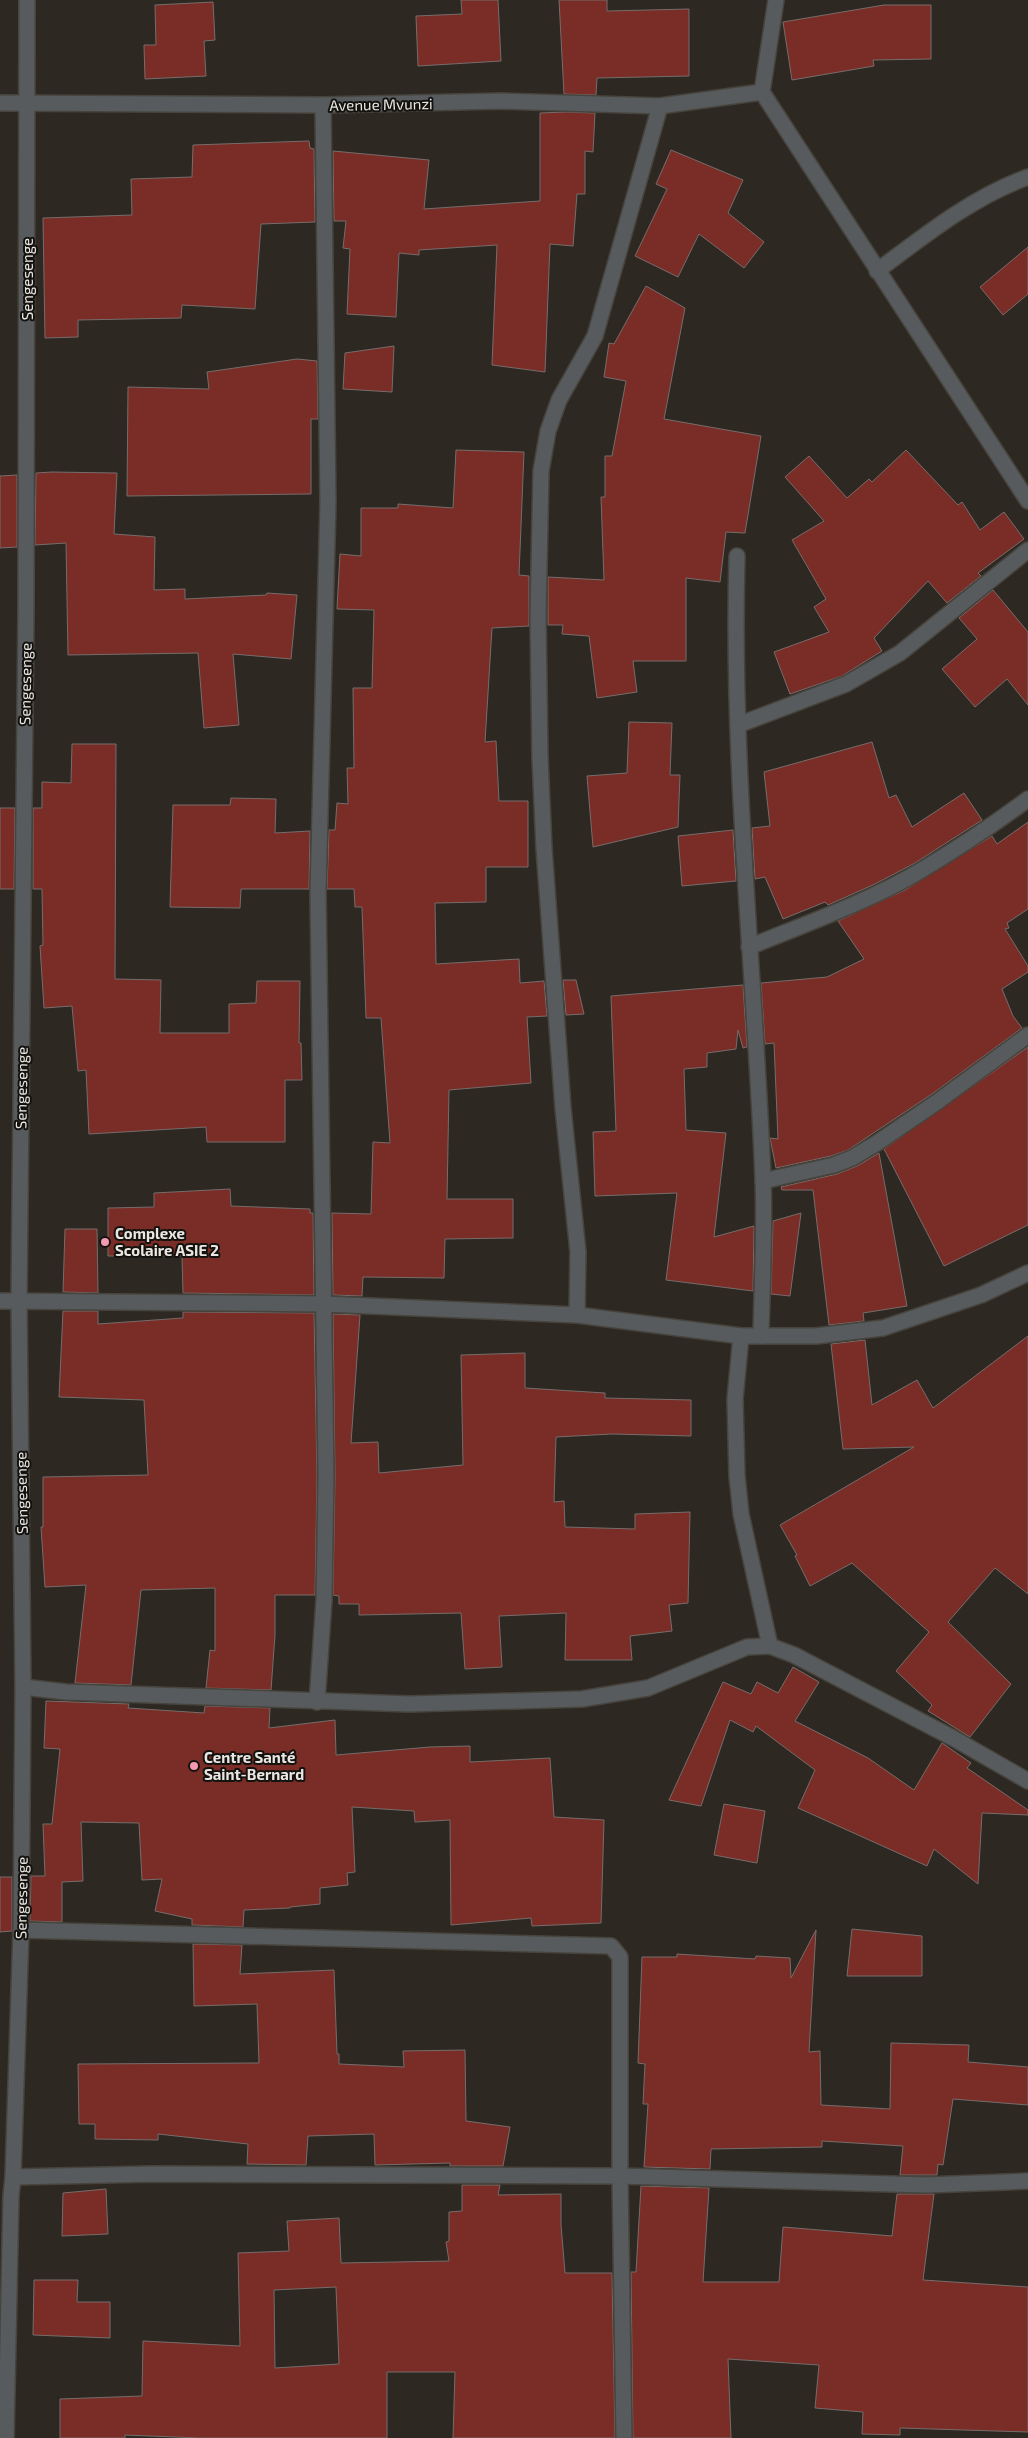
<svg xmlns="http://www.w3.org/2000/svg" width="1028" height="2438" font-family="'Exo 2',sans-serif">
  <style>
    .building { fill: #792d26; stroke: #776c6b; fill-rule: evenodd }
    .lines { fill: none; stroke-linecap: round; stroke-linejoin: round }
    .minor-casing { stroke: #47443d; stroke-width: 18 }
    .minor { stroke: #575b5d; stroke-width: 15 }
    .poi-dot { fill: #f19ab2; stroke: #14120f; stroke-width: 2 }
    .labels { text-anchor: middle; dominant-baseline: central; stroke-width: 4; stroke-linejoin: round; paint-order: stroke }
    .street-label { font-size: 15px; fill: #eae7e3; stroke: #14120f }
    .poi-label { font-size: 15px; font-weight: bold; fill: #eae7e3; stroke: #14120f; text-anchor: start }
  </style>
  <rect width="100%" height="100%" fill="#2d2922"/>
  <!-- building -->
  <g class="building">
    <path d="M461,0H498L501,61L418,66L416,16L462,14Z"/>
    <path d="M559,0H607V11L689,9V76L597,78L596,95L564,94Z"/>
    <path d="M213,2L215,40L204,41L206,76L145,79L144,45H156L155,5Z"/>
    <path d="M884,5H931V59L873,60L874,66L792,80L783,22Z"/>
    <path d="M565,112L595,113L593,152L585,151V194H577L573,246L550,244L545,372L492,365L497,245L419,250V255L399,253L396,317L347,314L350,249L343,248L346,221H334L333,151L429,160L424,209L540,201V113Z"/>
    <path d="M309,141L310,148L314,149L315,222L261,224L255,309L182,305L181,318L78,320V337L45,338L43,218L132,215L131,179L192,177L193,145Z"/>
    <path d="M671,150L743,180L728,213L764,242L744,268L699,234L678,277L635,256L667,189L656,184Z"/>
    <path d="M1028,247V294L1003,315L980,287Z"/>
    <path d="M646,286L685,308L664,419L761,436L745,533L726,532L720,582L686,578V661H633L637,692L597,698L589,636L562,634L563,625H548V577L604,580L601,497H605V456H612L626,381L604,377L609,343L614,344Z"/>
    <path d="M394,346L392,392L343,389L345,353Z"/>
    <path d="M297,359L317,361L318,419H311V494L127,496L128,387L209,389L207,372Z"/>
    <path d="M456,450L524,452L519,575L529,576V626L492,628L485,742L496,741L499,801H528V867H486V902L435,903L436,964L519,959L520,983L544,981L547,1016L527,1017L531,1083L449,1090L447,1199H513V1238L445,1239L444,1278L363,1277L362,1296L333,1295L332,1213L371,1214L373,1142L390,1143L381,1018H366L362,907H355L354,889H327L329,830H335L337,803L348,804L347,768H354L353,688H372L374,610L337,609L340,554L361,556V508H398V504L453,508Z"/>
    <path d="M906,450L958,505L962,502L980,530L1004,512L1024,539L978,573L981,576L947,603L928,581L874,638L882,651L842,676L790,694L774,652L829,632L814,607L826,599L792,540L824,521L785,477L809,456L847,498L869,479L872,482Z"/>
    <path d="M52,472L117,473L114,534L155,537L154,590L185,589V599L266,595L267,593L297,595L291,659L233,654L239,725L204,728L198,653L68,655L66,543L35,545L36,473Z"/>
    <path d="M17,475V547L0,548V476Z"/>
    <path d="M993,590L1028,632V705L1007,679L975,707L942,669L977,639L959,618Z"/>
    <path d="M629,722L672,723L670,775H680L678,827L593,847L587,776L627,773Z"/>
    <path d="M872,742L889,798L896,795L912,827L964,793L982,820L915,863L875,884L828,905L825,902L783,919L765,877L755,879L752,828L770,826L764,772Z"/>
    <path d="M72,744H116L115,979L161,980L160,1033H229V1004L256,1003L257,981H300L299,1043H301L302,1080H285V1142H207L206,1127L89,1134L86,1070L78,1071L72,1006L44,1008L40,946L43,945L42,889H33V808H42V782L71,783Z"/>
    <path d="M231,798L276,799L275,833L310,831L309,889H241L240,908L170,907L173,805H230Z"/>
    <path d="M0,808H15L14,889H0Z"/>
    <path d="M1028,822V909L1007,923L1009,928L1005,929L1028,966V972L1002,989L1013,1016L1022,1028L932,1094L848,1150L831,1156L776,1168L770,1138L778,1139L774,1043L765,1044L761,983L827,977L864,959L838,921L905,890L992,836L997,844Z"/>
    <path d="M733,830L736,881L682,886L678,836Z"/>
    <path d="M563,980H576L584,1014L566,1015Z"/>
    <path d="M743,985L747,1047L743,1048L738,1030L736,1049L707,1053V1067L684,1069L686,1130L726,1133L714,1237L754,1226L753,1291L666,1280L677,1193L595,1196L593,1132L616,1131L611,996Z"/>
    <path d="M1028,1047V1225L944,1266L884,1149Z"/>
    <path d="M879,1153L907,1306L863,1313L864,1321L829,1325L813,1190H782L781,1187L837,1174L857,1166Z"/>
    <path d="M230,1189L231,1206L310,1209V1213H313L314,1295L183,1293L182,1256H108V1208L154,1207V1193Z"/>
    <path d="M801,1213L790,1296L771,1294L773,1221Z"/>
    <path d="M65,1229H97L98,1293L63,1292Z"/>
    <path d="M63,1311H98V1324L183,1318V1312L314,1313L317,1476L315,1595H275V1635L271,1690L206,1688L210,1650L215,1651V1588L141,1590L131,1685L75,1683L86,1585L45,1587L41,1527H43V1477L148,1475L144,1400L59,1397Z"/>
    <path d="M333,1314L360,1315L351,1443L378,1442L379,1473L463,1465L461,1355L525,1353V1388L605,1393V1398L691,1400V1436L612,1434L556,1437L554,1502L564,1501L565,1527L635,1529V1514L690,1512L688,1603L669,1605L672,1631L630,1636L632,1660H565L566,1613L499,1616L502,1667L465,1669L461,1613L359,1615V1604H339V1596L333,1595L335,1476Z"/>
    <path d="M1028,1336V1594L995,1568L948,1622L1011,1684L970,1737L928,1711L932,1705L896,1671L929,1632L852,1563L810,1586L795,1556L797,1555L780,1525L914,1447L843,1449L831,1344L865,1340L872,1405L917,1380L933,1408Z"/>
    <path d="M793,1667L819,1682L795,1721L868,1758L914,1790L942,1743L971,1763L967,1768L1028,1810V1815L982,1813L978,1884L934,1849L927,1866L798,1808L815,1770L756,1726L753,1732L730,1720L701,1806L669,1800L723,1682L751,1694L757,1682L778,1693Z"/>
    <path d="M46,1701L129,1704L128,1708L204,1713L205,1706L270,1708L269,1728L335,1720L336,1755L430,1747L470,1746V1762L550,1758L554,1817L604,1820L601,1923L532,1926L531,1918L451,1925L450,1820L415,1822L414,1811L352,1807L355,1872L347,1873L348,1885L320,1888V1904L290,1907V1908L244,1910L243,1927L192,1925V1919L155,1911L162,1879L142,1880L139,1823L81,1822L83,1881L62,1882V1922L30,1921L31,1876H45L43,1824H52L60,1749L44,1748Z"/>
    <path d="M724,1804L765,1811L757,1863L714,1855Z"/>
    <path d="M0,1877H12V1931L0,1932Z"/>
    <path d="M852,1929L922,1936V1976H847Z"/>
    <path d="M816,1930L809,2052L820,2051L821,2105L890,2109L891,2043L969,2045L968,2062L1028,2067V2105L953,2099L943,2165L938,2164L937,2175H900L903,2146L822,2141V2147L711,2149L710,2169L644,2167L648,2104H643L645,2064L638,2063L642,1957H677V1954L755,1959L756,1956L790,1958L791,1978Z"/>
    <path d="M193,1944L242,1945L240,1974L334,1970L337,2054H339V2064L404,2067L403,2051L465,2050L466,2121L510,2127L503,2166H450V2163L375,2165L374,2134L308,2136L306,2165L247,2164L248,2144L158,2134V2140L95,2139V2124H79L78,2064L259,2063L257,2004L194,2006Z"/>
    <path d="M462,2185H500L498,2195L561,2194V2225L565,2273H612L615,2438H453L455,2372H387V2438H200L125,2435V2438H60V2399L142,2396L143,2341L240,2346L238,2253L289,2251L287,2221L339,2218L341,2263L449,2261L446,2242L449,2241V2212L462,2211ZM336,2287L339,2364L275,2368L274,2290Z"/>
    <path d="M641,2186L709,2188L703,2282H779L783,2227L892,2236L897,2194H934L923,2280L1028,2287V2432L900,2428V2435L862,2434L863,2412L815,2408L819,2365L728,2359L731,2438H633L631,2272H636Z"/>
    <path d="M106,2189L108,2234L62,2236L63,2193Z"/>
    <path d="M34,2280H78L77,2302H110V2338L33,2335Z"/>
  </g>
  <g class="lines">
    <defs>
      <g id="minor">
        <path d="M776,0L762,92L1028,501"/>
        <path d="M0,103L323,105L502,101L660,106L762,92"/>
        <path d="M877,271C924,236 972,197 1028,177"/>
        <path d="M737,556C731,764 755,972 763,1179C765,1231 762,1284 761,1336"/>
        <path d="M738,725L846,684L900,653L1028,550"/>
        <path d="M749,947C805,924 868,902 920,871C957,849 993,825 1028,799"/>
        <path d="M763,1181L834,1165L852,1158L877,1143L937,1102L1028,1035"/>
        <path d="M0,1301L324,1304L577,1315L741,1336H816L883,1328L981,1295L1028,1273"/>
        <path d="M577,1315L578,1252L563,1108L544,848L540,758L538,617L541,471L548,431L559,400L595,336L660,106"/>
        <path d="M741,1336L735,1399L737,1476L741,1514L770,1646"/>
        <path d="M23,1687L66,1692L410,1704L582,1699L648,1688L747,1647L770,1646L794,1655L953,1738L1028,1781"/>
        <path d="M317,1702L324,1600L326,1476L318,893L328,502L323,105"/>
        <path d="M21,1930L611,1946L620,1957V2176L624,2438"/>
        <path d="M13,2177L151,2174L620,2176L927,2185L1028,2181"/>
        <path d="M6,2438L11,2196L13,2177L21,1930L23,1687L19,1301L26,612L27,0"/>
      </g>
    </defs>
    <!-- minor casing -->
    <use href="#minor" class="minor-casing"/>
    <!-- minor -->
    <use href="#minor" class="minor"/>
  </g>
  <!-- markers -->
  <g class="poi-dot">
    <circle cx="105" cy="1242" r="5"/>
    <circle cx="194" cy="1766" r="5"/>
  </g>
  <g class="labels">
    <!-- street labels -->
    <g class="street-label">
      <text transform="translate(381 104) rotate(-1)">Avenue Mvunzi</text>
      <text transform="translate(27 279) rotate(-90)">Sengesenge</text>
      <text transform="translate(25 684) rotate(-89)">Sengesenge</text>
      <text transform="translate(21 1088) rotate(-89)">Sengesenge</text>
      <text transform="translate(21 1493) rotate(-91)">Sengesenge</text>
      <text transform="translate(21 1898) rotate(-89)">Sengesenge</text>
    </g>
    <!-- poi labels -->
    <g class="poi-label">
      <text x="115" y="1233">Complexe<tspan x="115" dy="17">Scolaire ASIE 2</tspan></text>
      <text x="204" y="1757">Centre Santé<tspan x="204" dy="17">Saint-Bernard</tspan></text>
    </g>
  </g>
</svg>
